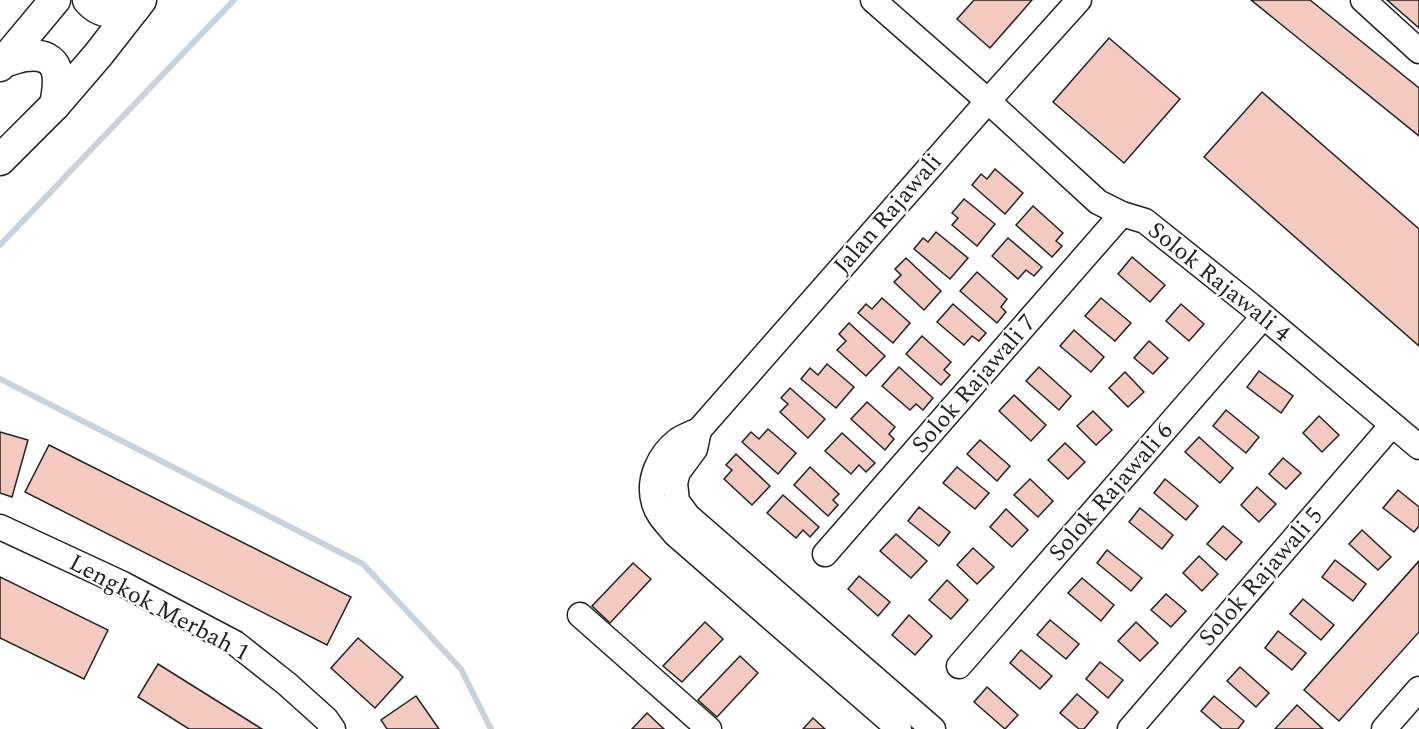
<svg xmlns="http://www.w3.org/2000/svg" width="1419" height="729" font-family="Spectral,serif">
  <style>
    .lines { fill: none; stroke-linecap: round; stroke-linejoin: round }
    .stream { stroke: #c7d3dd; stroke-width: 6 }
    .building { fill: #f3c9c0; stroke: #222; stroke-width: 1.5 }
    .minor-casing { stroke: #222; stroke-width: 27 }
    .major-casing { stroke: #222; stroke-width: 33 }
    .minor { stroke: #fff; stroke-width: 24 }
    .major { stroke: #fff; stroke-width: 30 }
    .labels { text-anchor: middle; dominant-baseline: central; stroke-width: 4.5; stroke-linejoin: round; paint-order: stroke }
    .street-label { font-size: 24px; fill: #222; stroke: #fff }
  </style>
  <rect width="100%" height="100%" fill="#fff"/>
  <g class="lines">
    <!-- stream -->
    <g class="stream">
      <path d="M0,245L234,0"/>
      <path d="M0,379L363,564L461,669L491,729"/>
    </g>
  </g>
  <!-- building -->
  <g class="building">
    <path d="M974,0H1032L990,48L957,19Z"/>
    <path d="M1251,0H1310L1419,88V136Z"/>
    <path d="M1387,0H1419V28Z"/>
    <path d="M1109,38L1180,99L1124,163L1053,102Z"/>
    <path d="M1262,92L1419,229V346L1204,157Z"/>
    <path d="M995,169L1023,193L1005,214L972,185L981,174L987,179Z"/>
    <path d="M964,199L995,224L977,246L952,225L958,218L952,213Z"/>
    <path d="M1033,206L1063,233L1056,241L1062,246L1052,257L1016,225Z"/>
    <path d="M936,232L968,258L950,279L914,249L923,238L928,242Z"/>
    <path d="M1008,238L1042,267L1034,276L1026,270L1018,279L992,256Z"/>
    <path d="M1132,257L1165,285L1150,302L1118,274Z"/>
    <path d="M906,258L941,291L924,310L894,282L901,275L895,269Z"/>
    <path d="M977,272L1007,299L1001,307L1006,312L997,323L960,291Z"/>
    <path d="M882,298L910,323L893,343L858,313L866,304L872,309Z"/>
    <path d="M1101,298L1131,323L1115,341L1085,316Z"/>
    <path d="M953,304L986,333L979,341L972,336L964,345L937,322Z"/>
    <path d="M1181,304L1204,324L1189,341L1166,321Z"/>
    <path d="M849,323L885,356L866,376L837,350L846,341L839,334Z"/>
    <path d="M1074,330L1104,357L1091,372L1060,346Z"/>
    <path d="M922,336L951,362L944,370L950,375L941,385L906,354Z"/>
    <path d="M1149,341L1168,358L1153,374L1134,358Z"/>
    <path d="M827,364L854,387L836,408L801,379L810,368L818,375Z"/>
    <path d="M899,367L933,398L923,410L916,404L910,410L882,386Z"/>
    <path d="M1039,367L1071,396L1059,410L1026,381Z"/>
    <path d="M1259,371L1293,396L1281,413L1247,387Z"/>
    <path d="M1125,372L1144,392L1128,407L1109,388Z"/>
    <path d="M790,388L825,419L808,438L780,412L788,404L781,398Z"/>
    <path d="M1014,395L1046,425L1031,441L999,411Z"/>
    <path d="M867,402L895,427L889,434L894,439L885,450L851,419Z"/>
    <path d="M1226,410L1259,437L1246,453L1213,426Z"/>
    <path d="M1093,411L1112,430L1096,445L1077,426Z"/>
    <path d="M1319,416L1339,435L1322,452L1303,433Z"/>
    <path d="M768,429L796,453L778,474L742,442L751,432L759,439Z"/>
    <path d="M0,432L28,440L12,497L0,493Z"/>
    <path d="M842,433L875,463L866,472L859,465L851,474L825,451Z"/>
    <path d="M1199,437L1233,468L1220,483L1185,452Z"/>
    <path d="M980,440L1010,466L997,481L967,454Z"/>
    <path d="M1065,443L1085,462L1068,479L1048,460Z"/>
    <path d="M49,445L351,597L327,645L25,492Z"/>
    <path d="M736,454L770,486L752,505L724,479L732,470L726,465Z"/>
    <path d="M1283,458L1301,473L1286,489L1269,474Z"/>
    <path d="M810,467L839,494L833,500L838,505L828,516L794,485Z"/>
    <path d="M957,467L989,493L975,509L943,483Z"/>
    <path d="M1030,479L1053,501L1038,517L1014,495Z"/>
    <path d="M1165,479L1198,506L1186,520L1154,493Z"/>
    <path d="M1257,487L1276,504L1259,522L1241,505Z"/>
    <path d="M1398,490L1419,507V526L1414,532L1383,508Z"/>
    <path d="M783,495L819,527L810,537L803,530L796,538L767,513Z"/>
    <path d="M919,507L950,532L939,546L908,521Z"/>
    <path d="M1140,508L1173,535L1162,549L1129,522Z"/>
    <path d="M1006,509L1028,530L1012,547L990,527Z"/>
    <path d="M1223,526L1242,542L1226,560L1207,544Z"/>
    <path d="M1362,530L1391,557L1378,570L1349,544Z"/>
    <path d="M896,534L927,561L911,578L880,551Z"/>
    <path d="M973,548L994,567L977,584L957,565Z"/>
    <path d="M1107,550L1142,578L1131,591L1097,563Z"/>
    <path d="M1199,556L1218,574L1202,591L1183,573Z"/>
    <path d="M1335,560L1366,584L1353,601L1322,577Z"/>
    <path d="M1419,561V632L1339,721L1304,690Z"/>
    <path d="M633,563L651,579L610,623L592,606Z"/>
    <path d="M859,576L890,602L878,616L848,589Z"/>
    <path d="M0,577L108,630L84,679L0,638Z"/>
    <path d="M1082,578L1114,605L1101,621L1068,593Z"/>
    <path d="M947,580L968,600L951,619L929,600Z"/>
    <path d="M1166,594L1186,611L1171,627L1151,610Z"/>
    <path d="M1303,599L1334,625L1321,640L1290,614Z"/>
    <path d="M909,615L932,636L915,655L892,635Z"/>
    <path d="M1050,620L1079,644L1066,659L1037,635Z"/>
    <path d="M705,622L723,639L682,682L663,666Z"/>
    <path d="M1136,622L1158,643L1140,661L1118,641Z"/>
    <path d="M1278,631L1306,653L1292,670L1265,648Z"/>
    <path d="M358,638L403,677L375,708L331,668Z"/>
    <path d="M1021,650L1052,676L1040,689L1010,663Z"/>
    <path d="M740,656L758,673L717,717L698,700Z"/>
    <path d="M1100,662L1123,680L1108,698L1086,679Z"/>
    <path d="M158,664L262,729H189L138,697Z"/>
    <path d="M1240,667L1269,693L1256,707L1227,681Z"/>
    <path d="M987,687L1018,715L1005,729L974,702Z"/>
    <path d="M1077,694L1098,712L1084,729H1079L1060,713Z"/>
    <path d="M416,696L439,729H387L381,720Z"/>
    <path d="M1214,696L1244,721L1238,729H1222L1201,711Z"/>
    <path d="M1297,705L1323,729H1275Z"/>
    <path d="M647,713L664,729H632Z"/>
    <path d="M813,718L825,729H803Z"/>
  </g>
  <g class="lines">
    <defs>
      <g id="minor">
        <path d="M873,0L988,101L1098,202L1122,214L1145,221L1249,304L1419,447"/>
        <path d="M1363,0L1419,51"/>
        <path d="M699,430L695,449L678,472L675,483L677,501L688,516L933,729"/>
        <path d="M0,527L123,584L235,643L287,684L326,719L333,729"/>
        <path d="M825,554L1122,214"/>
        <path d="M580,615L709,729"/>
        <path d="M959,666L1263,317"/>
        <path d="M899,729L675,534C667,524 657,515 654,503C647,480 659,454 678,440C684,436 692,433 699,430L988,101L1079,0"/>
        <path d="M1130,729L1392,425"/>
        <path d="M1384,729L1419,689"/>
      </g>
      <g id="major">
        <path d="M88,0C102,16 116,13 135,8"/>
        <path d="M3,62C11,60 19,57 26,56C63,52 60,80 55,105"/>
        <path d="M0,66L55,0"/>
        <path d="M0,160L55,105L98,55L141,0"/>
      </g>
    </defs>
    <!-- minor casing -->
    <use href="#minor" class="minor-casing"/>
    <!-- major casing -->
    <use href="#major" class="major-casing"/>
    <!-- minor -->
    <use href="#minor" class="minor"/>
    <!-- major -->
    <use href="#major" class="major"/>
  </g>
  <g class="labels">
    <!-- street labels -->
    <g class="street-label">
      <text transform="translate(888 214) rotate(-49)">Jalan Rajawali</text>
      <text transform="translate(1219 282) rotate(39)">Solok Rajawali 4</text>
      <text transform="translate(974 384) rotate(-49)">Solok Rajawali 7</text>
      <text transform="translate(1111 492) rotate(-49)">Solok Rajawali 6</text>
      <text transform="translate(1261 577) rotate(-49)">Solok Rajawali 5</text>
      <text transform="translate(159 608) rotate(28)">Lengkok Merbah 1</text>
    </g>
  </g>
</svg>
